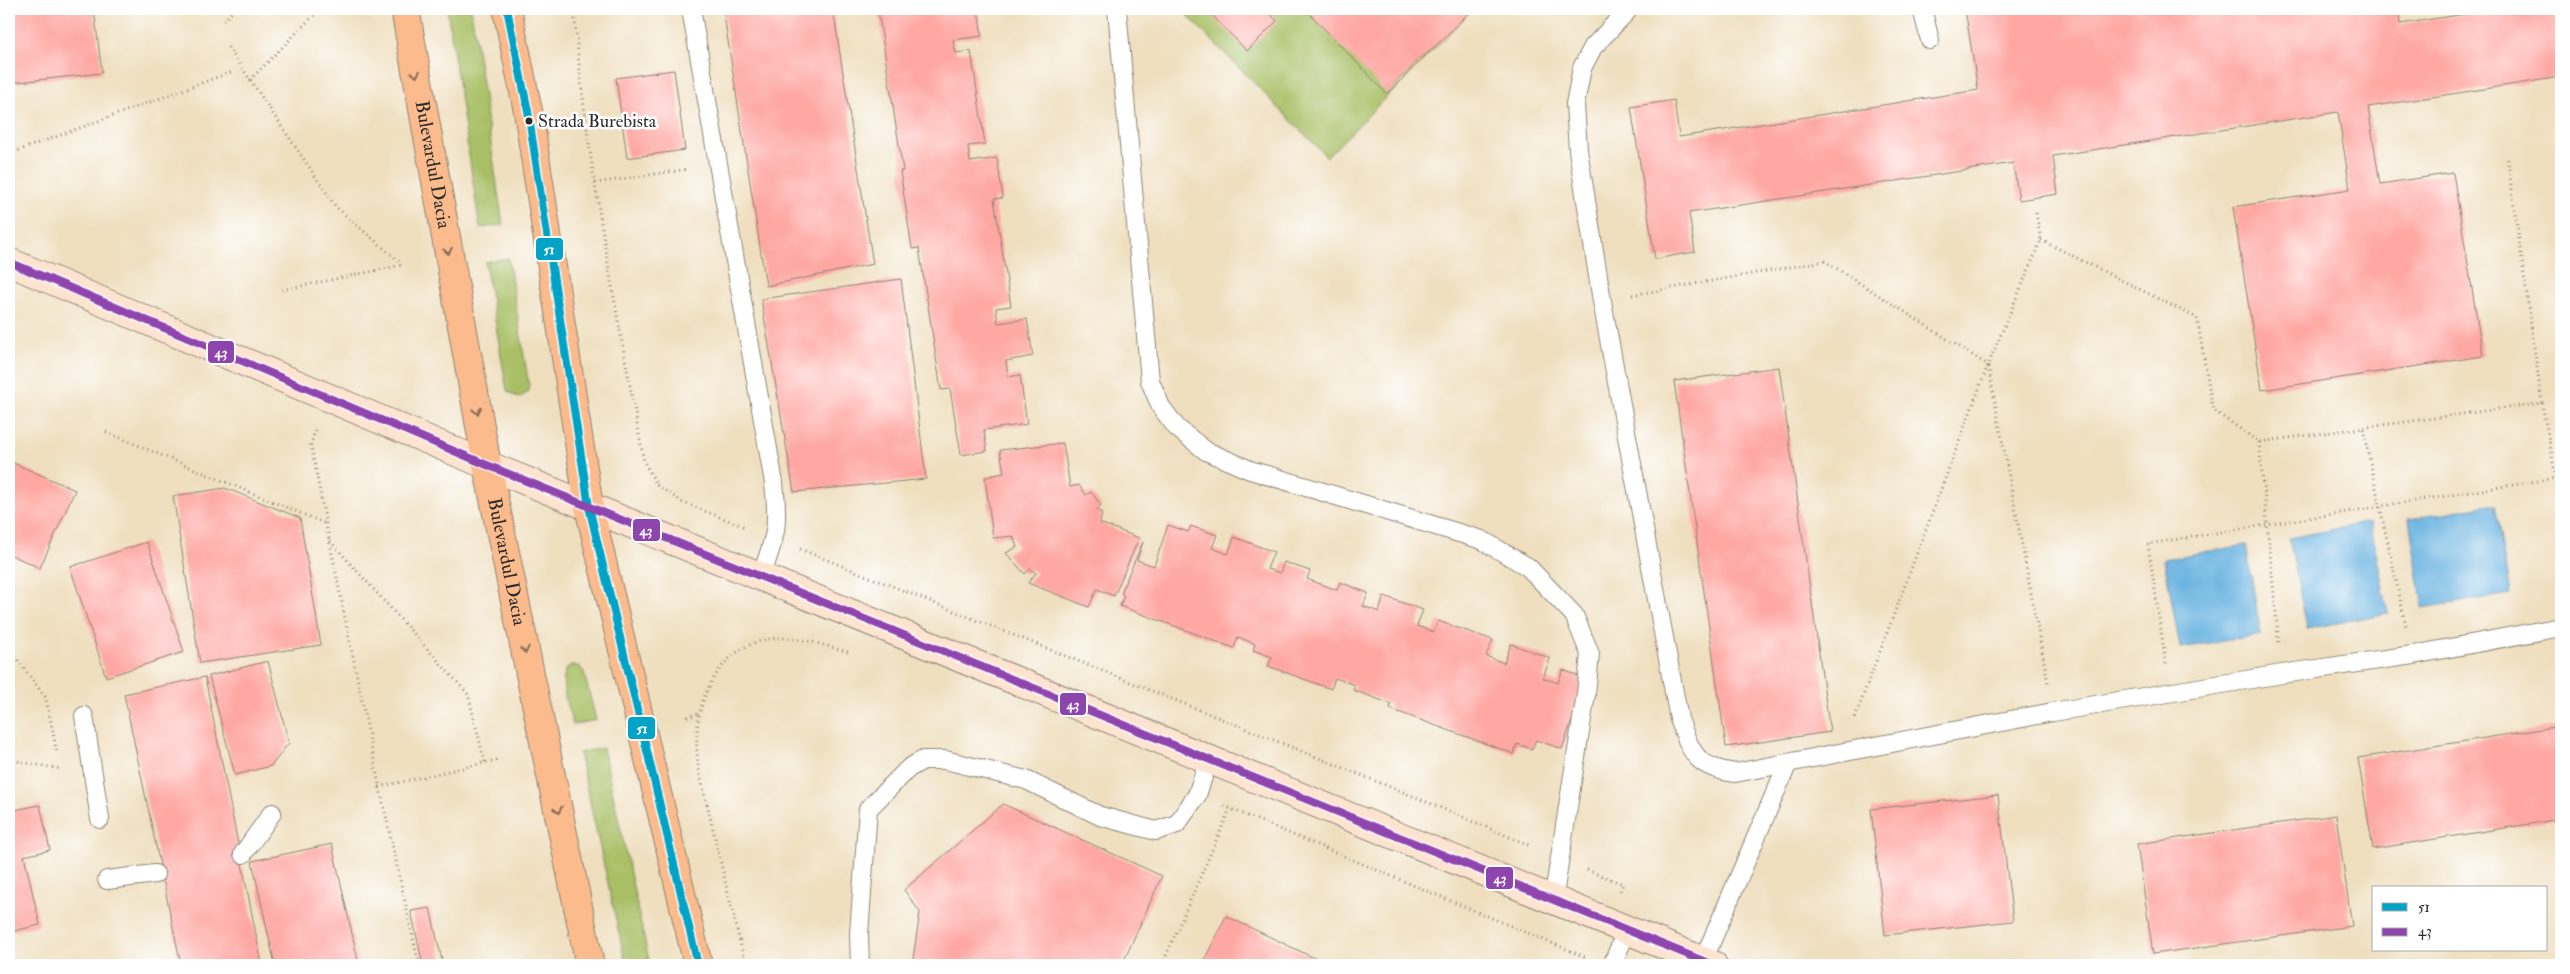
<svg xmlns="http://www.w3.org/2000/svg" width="2570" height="974" font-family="'IM FELL Double Pica',serif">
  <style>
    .green { fill: #a8bf65; stroke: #6a7548 }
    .water { fill: #68b2e0; stroke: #4a6e86 }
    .building { fill: #fea7a3 }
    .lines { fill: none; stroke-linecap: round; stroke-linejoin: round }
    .lane-casing { stroke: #8d8575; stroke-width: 20 }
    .secondary-casing { stroke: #8d8575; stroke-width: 30 }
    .primary-casing { stroke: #8d8575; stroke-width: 30 }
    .path { stroke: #8d8575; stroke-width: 3; stroke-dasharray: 1 4; stroke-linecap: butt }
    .lane { stroke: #fff; stroke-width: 18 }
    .secondary { stroke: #fde4d1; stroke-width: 28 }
    .primary { stroke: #fbbb8d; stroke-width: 28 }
    .bus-1-casing { stroke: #fff; stroke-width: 11 }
    .bus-2-casing { stroke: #fff; stroke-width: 11 }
    .bus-1 { stroke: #02a3c6; stroke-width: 8 }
    .bus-2 { stroke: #8e44ad; stroke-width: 8 }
    .oneway { stroke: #896c57 }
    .bus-dot { fill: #2b2b2b; stroke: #fff; stroke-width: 2 }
    .labels { text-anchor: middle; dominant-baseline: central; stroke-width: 5; stroke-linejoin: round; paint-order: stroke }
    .bus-label { font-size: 18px; fill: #2b2b2b; stroke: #fff; text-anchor: start }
    .street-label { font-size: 19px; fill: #2b2b2b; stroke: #fff }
    .line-badge { stroke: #fff; stroke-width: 2 }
    .badge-label { font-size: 14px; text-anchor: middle; font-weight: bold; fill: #fff }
  </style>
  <rect width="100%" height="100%" fill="#fff"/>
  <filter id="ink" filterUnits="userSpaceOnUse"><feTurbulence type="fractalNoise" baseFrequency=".02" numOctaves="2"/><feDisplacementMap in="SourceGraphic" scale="10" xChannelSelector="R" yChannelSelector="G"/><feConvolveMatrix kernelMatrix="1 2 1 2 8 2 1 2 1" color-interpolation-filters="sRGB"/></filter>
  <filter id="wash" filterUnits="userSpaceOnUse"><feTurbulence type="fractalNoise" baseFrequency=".0096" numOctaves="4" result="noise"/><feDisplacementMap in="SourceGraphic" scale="20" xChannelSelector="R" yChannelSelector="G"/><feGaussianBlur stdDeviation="1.12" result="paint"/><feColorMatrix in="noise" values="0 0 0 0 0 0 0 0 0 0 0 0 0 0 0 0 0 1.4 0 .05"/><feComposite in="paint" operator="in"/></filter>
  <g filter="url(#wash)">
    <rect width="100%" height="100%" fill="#efdfbf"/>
    <!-- green -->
    <g class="green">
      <path d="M447,9H471L503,225L480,228Z"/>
      <path d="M1181,9H1473L1327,157Z"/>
      <path d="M508,258L529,386L528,392L519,398L507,391L485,262Z"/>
      <path d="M571,665L580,667L584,672L596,720L573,725C569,710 555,674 571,665Z"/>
      <path d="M603,748L650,965H626L579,753Z"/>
    </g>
    <!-- water -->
    <g class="water">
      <path d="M2495,504L2510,594L2423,608L2409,519Z"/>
      <path d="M2370,522L2388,613L2307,629L2289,538Z"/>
      <path d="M2246,545L2261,635L2180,648L2164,559Z"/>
    </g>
    <g id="blocks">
      <!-- building -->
      <g class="building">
        <path d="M9,9H94L102,73L9,83Z"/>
        <path d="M723,9H833L873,264L766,286Z"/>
        <path d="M884,9H978L982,36L953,40L956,53L971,51L985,144L968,146L970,162L997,158L1003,198L994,199L1011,306L996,308L998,323L1027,319L1033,356L1006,361L1008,377L1020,375L1027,424L984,430L987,451L961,455L950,389L941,390L919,248L912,249L906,209L900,171H903L878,10Z"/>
        <path d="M1206,9H1265L1277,21L1247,51Z"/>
        <path d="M1311,9H1473L1387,94L1308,12Z"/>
        <path d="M1965,9H2398L2400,24L2498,9H2561V77L2368,107L2380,184L2453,173L2483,356L2262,390L2233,207L2350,189L2338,112L2053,156L2058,194L2019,200L2013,163L1689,213L1695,252L1655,259L1631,107L1674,100L1679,137L1978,90Z"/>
        <path d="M674,70L685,150L627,158L616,78Z"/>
        <path d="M901,279L926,479L794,492L761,299Z"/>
        <path d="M1779,367L1830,732L1726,747L1674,381Z"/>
        <path d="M1063,443L1070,487L1079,485L1086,495L1091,492L1101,505L1097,510L1102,513L1100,523L1139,538L1114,596L1097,589L1089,607L1028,583L1036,573L1030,569L1025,574L1006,553L1017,547L1013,536L993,538L985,477L1004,473L1000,450Z"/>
        <path d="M9,461L75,490L40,568L9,554Z"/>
        <path d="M225,488L300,518L321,645L200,663L173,496Z"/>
        <path d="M1168,525L1188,532L1191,526L1217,535L1212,548L1228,554L1234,537L1274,552L1267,569L1280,573L1284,562L1310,571L1307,579L1337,590L1340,582L1368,593L1363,606L1379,612L1384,596L1423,610L1417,626L1434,632L1438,621L1493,640L1486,656L1504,663L1511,644L1550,658L1543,678L1558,683L1563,670L1587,679L1562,749L1536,740L1532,749L1517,744L1514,754L1390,709L1391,704L1353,690L1355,685L1335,678L1331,689L1268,666L1272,657L1253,650L1255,644L1238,637L1234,648L1120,606L1124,596L1122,594L1123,587L1143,542L1137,560L1154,566Z"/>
        <path d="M147,542L184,652L106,677L70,567Z"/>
        <path d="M268,661L289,743L271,766L235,775L209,676Z"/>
        <path d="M205,677L262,965H181L124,694Z"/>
        <path d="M2561,726V819L2373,849L2358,758Z"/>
        <path d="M1998,795L2013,921L1885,935L1871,809Z"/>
        <path d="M1003,804L1162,876L1122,965H912L920,912L904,890Z"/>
        <path d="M40,805L50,850L24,856L40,925L9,932V811Z"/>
        <path d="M2336,815L2352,926L2153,954L2137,844Z"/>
        <path d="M332,844L359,965H275L252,861Z"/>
        <path d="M430,908L443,965H423L411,911Z"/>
        <path d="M1226,916L1329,965H1202Z"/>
      </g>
    </g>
  </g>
  <g filter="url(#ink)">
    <use href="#blocks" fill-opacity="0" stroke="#8d8575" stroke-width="1"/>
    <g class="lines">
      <defs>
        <g id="lane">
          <path d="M691,9L774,483C779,526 776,536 761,576"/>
          <path d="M1117,9L1150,381L1161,407L1177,428L1206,451L1250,470L1482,540L1528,567L1574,615L1590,654L1586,694L1553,901"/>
          <path d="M1629,9L1593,47L1582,68L1575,104L1578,150L1602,301L1679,719C1692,754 1695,767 1735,773L2053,712L2282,674L2413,655L2561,627"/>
          <path d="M1922,9L1930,40"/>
          <path d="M84,716L100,819"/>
          <path d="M243,854L272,813"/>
          <path d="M107,880L155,874"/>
          <path d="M1703,961L1788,763"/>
          <path d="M860,965L859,934L868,809L909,768L923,760H945L1026,780L1100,816L1156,831L1177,824L1197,795L1209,759"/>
          <path d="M1612,965L1627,930"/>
        </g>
        <path id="secondary" d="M9,262L487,465L1713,965"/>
        <g id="primary">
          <path id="s1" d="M405,9L487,465L590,965"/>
          <path d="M507,9L528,111L589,507L698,965"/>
        </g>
      </defs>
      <!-- lane casing -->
      <use href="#lane" class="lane-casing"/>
      <!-- secondary casing -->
      <use href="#secondary" class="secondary-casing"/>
      <!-- primary casing -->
      <use href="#primary" class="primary-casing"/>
      <!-- path -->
      <g class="path">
        <path d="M574,9C586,161 617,312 644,462L657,485L682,502L745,527"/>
        <path d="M224,21L234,9"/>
        <path d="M228,47L336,207L402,264"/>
        <path d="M250,80L320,9"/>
        <path d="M9,154L234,71"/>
        <path d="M595,183L689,169"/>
        <path d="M2036,213L2041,240L1988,365L2048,683"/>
        <path d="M2041,240L2197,318L2213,410L2259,442L2542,403L2507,155"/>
        <path d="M282,290L402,265"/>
        <path d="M1632,295L1825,261L1988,365L1854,720"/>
        <path d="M2542,403L2561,504"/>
        <path d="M2363,429L2406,626"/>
        <path d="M315,430L311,445L326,524L378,780L419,965"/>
        <path d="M106,432L326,524"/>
        <path d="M2259,442L2279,645"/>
        <path d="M330,541L468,694L485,763"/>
        <path d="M800,549L1403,792L1531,846"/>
        <path d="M9,648L46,698L57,753"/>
        <path d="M2166,664L2148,544L2556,478"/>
        <path d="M687,717L699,714"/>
        <path d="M9,757L20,762L61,769"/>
        <path d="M379,787L501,759"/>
        <path d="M1224,806L1585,957"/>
        <path d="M1587,870L1623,884L1620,891"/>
        <path d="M746,965C734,919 723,872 712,825C707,801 698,776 697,751C693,700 721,641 778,638C802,637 825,646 848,652"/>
        <path d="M1162,965L1230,809"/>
      </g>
      <!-- lane -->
      <use href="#lane" class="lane"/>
      <!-- secondary -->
      <use href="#secondary" class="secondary"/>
      <!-- primary -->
      <use href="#primary" class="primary"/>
      <defs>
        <path id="bus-1" d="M507,9L528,111L589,507L698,965"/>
        <path id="bus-2" d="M9,262L487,465L1713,965"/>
      </defs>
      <!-- bus-1 casing -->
      <use href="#bus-1" class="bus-1-casing"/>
      <!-- bus-2 casing -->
      <use href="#bus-2" class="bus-2-casing"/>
      <!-- bus-1 -->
      <use href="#bus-1" class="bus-1"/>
      <!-- bus-2 -->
      <use href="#bus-2" class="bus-2"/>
    </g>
    <!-- one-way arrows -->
    <defs><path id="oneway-chevron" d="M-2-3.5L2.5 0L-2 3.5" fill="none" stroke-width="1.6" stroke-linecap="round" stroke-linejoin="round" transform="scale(1.25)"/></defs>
    <g class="oneway">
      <use href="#oneway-chevron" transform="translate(416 74) rotate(80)"/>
      <use href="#oneway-chevron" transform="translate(448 251) rotate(80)"/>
      <use href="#oneway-chevron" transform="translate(477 411) rotate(80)"/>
      <use href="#oneway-chevron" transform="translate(525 650) rotate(78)"/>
      <use href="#oneway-chevron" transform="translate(558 810) rotate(78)"/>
    </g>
  </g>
  <!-- markers -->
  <circle class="bus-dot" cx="529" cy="121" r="4.5"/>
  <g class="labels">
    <!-- bus labels -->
    <g class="bus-label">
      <text x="538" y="121">Strada Burebista</text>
    </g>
    <!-- street labels -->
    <g class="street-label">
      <text stroke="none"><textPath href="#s1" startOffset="158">Bulevardul Dacia</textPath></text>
      <text stroke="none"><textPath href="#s1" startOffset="562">Bulevardul Dacia</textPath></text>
    </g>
  </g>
  <g class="line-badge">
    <rect x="535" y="237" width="29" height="24" rx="5" fill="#02a3c6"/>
    <rect x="207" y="340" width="28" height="24" rx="5" fill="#8e44ad"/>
    <rect x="632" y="518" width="29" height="24" rx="5" fill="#8e44ad"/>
    <rect x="1059" y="692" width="28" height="24" rx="5" fill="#8e44ad"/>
    <rect x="627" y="716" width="29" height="24" rx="5" fill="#02a3c6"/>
    <rect x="1485" y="866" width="29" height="24" rx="5" fill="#8e44ad"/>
  </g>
  <g class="badge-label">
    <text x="549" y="254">51</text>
    <text x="221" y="357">43</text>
    <text x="646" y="535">43</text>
    <text x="1073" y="709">43</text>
    <text x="642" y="733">51</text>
    <text x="1500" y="883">43</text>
  </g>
  <!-- margin -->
  <rect width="2570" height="974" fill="none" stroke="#fff" stroke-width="30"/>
  <!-- legend -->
  <rect x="2372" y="886" width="175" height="65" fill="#ffffff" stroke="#aaaaaa"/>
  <rect x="2382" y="903" width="25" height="8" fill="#02a3c6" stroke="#aaaaaa"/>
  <text x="2418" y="912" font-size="15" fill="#2b2b2b">51</text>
  <rect x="2382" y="928" width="25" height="8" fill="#8e44ad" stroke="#aaaaaa"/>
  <text x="2418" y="936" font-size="15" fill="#2b2b2b">43</text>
</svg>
